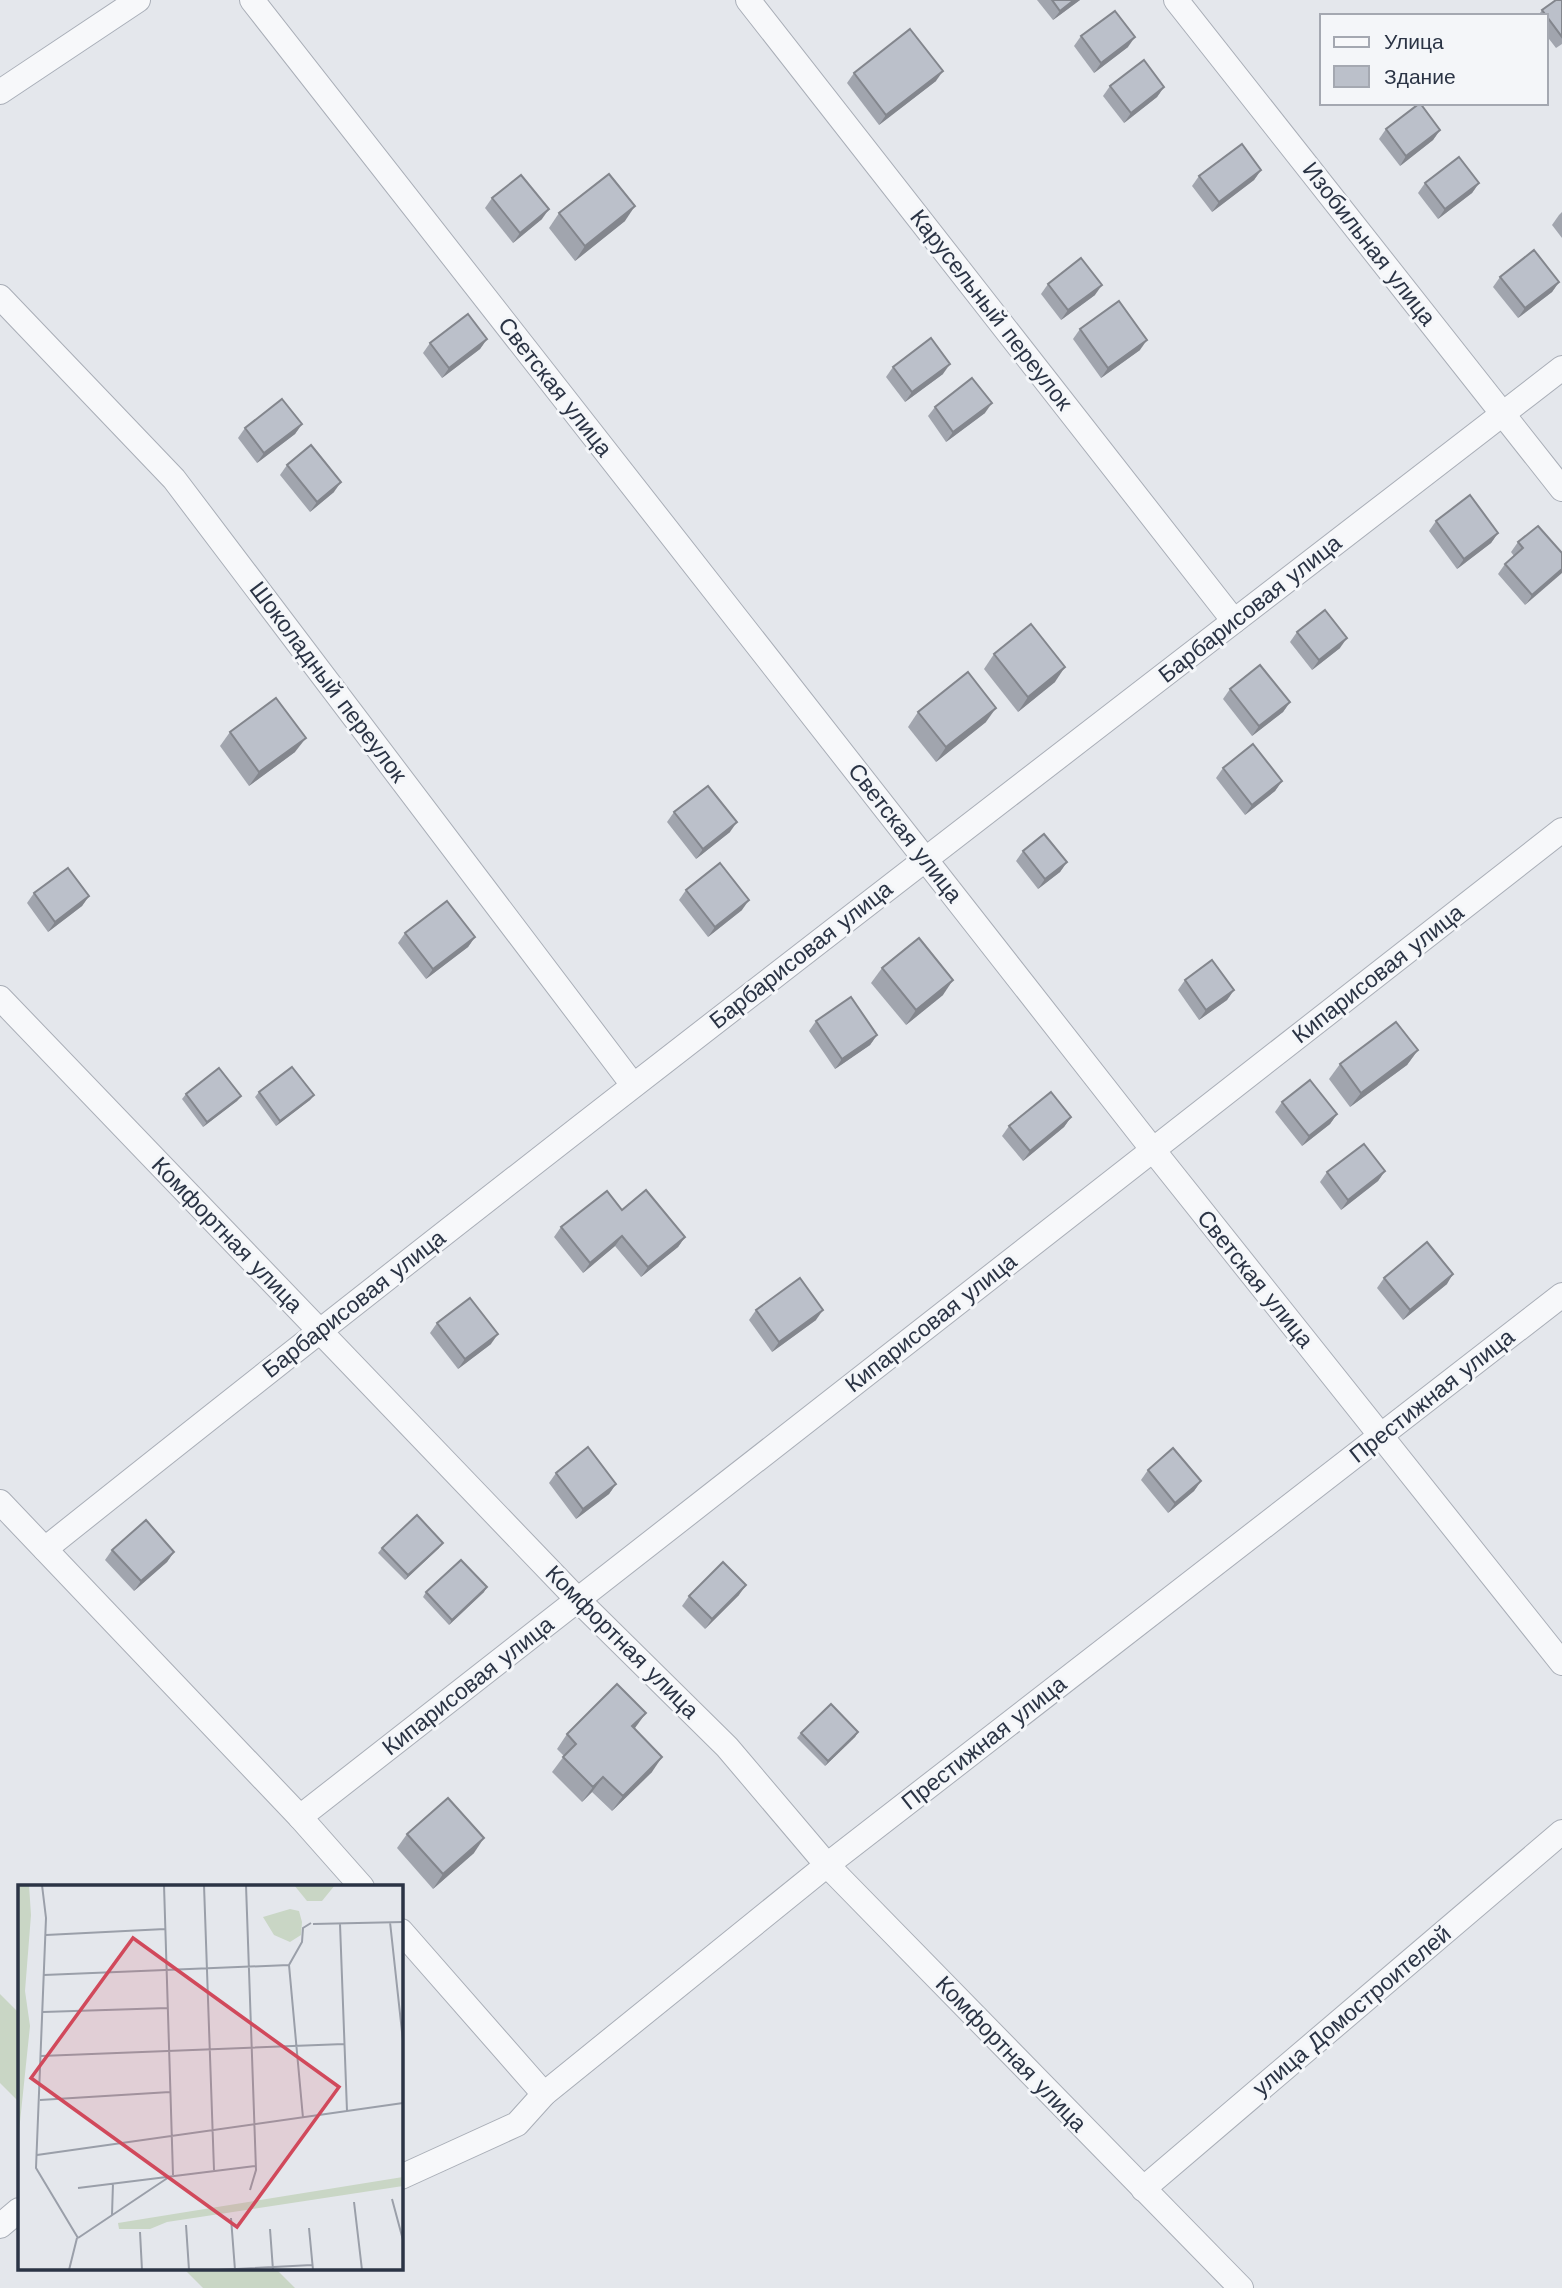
<svg xmlns="http://www.w3.org/2000/svg" width="1562" height="2288" font-family="'Work Sans',sans-serif">
  <style>
    .green { fill: #c9d6c5 }
    .lines { fill: none; stroke-linecap: round; stroke-linejoin: round }
    .minor-casing { stroke: #a9aeb7; stroke-width: 26 }
    .minor { stroke: #f7f8fa; stroke-width: 24 }
    .wall { fill: #a1a5ae }
    .shaded-wall { fill: #83868d }
    .building { fill: #bbc0ca; stroke: #83868d; stroke-width: 2 }
    .labels { text-anchor: middle; dominant-baseline: central; stroke-width: 6; stroke-linejoin: round; paint-order: stroke }
    .street-label { font-size: 23px; fill: #2b3445; stroke: #f4f6f9 }
    .inset-road { fill: none; stroke: #9a9fa9; stroke-width: 2 }
    .view { fill: #d1495b; fill-opacity: 0.15; stroke: #d1495b; stroke-width: 3.5 }
    .inset-edge { fill: none; stroke: #2b3445; stroke-width: 3.5 }
  </style>
  <rect width="100%" height="100%" fill="#e4e7ec"/>
  <!-- green -->
  <g class="green">
    <path d="M0,1994L19,2013V2102L0,2083Z"/>
    <path d="M184,2269H276L295,2288H203Z"/>
  </g>
  <g class="lines">
    <defs>
      <g id="minor">
        <path d="M252,0L1153,1150L1562,1663"/>
        <path d="M748,0L1234,621"/>
        <path d="M1176,0L1562,489"/>
        <path d="M0,92L138,0"/>
        <path d="M0,297L174,479L633,1085"/>
        <path d="M0,998L578,1600L727,1747L827,1865L1241,2288"/>
        <path d="M0,1502L300,1817L362,1887"/>
        <path d="M45,1549C546,1149 1055,760 1562,368"/>
        <path d="M300,1817L1562,830"/>
        <path d="M401,1931L544,2094"/>
        <path d="M401,2177L517,2124L544,2094L827,1865L1562,1295"/>
        <path d="M1143,2189L1562,1832"/>
        <path d="M0,2226L19,2210"/>
      </g>
    </defs>
    <!-- minor casing -->
    <use href="#minor" class="minor-casing"/>
    <!-- minor -->
    <use href="#minor" class="minor"/>
  </g>
  <!-- wall -->
  <g class="wall">
    <path d="M1037,0H1080L1053,20Z"/>
    <path d="M1562,0V44L1556,48L1546,35V16H1538L1542,10Z"/>
    <path d="M1081,36L1128,47L1094,73L1074,46Z"/>
    <path d="M854,73L936,81L879,125L847,83Z"/>
    <path d="M1110,86L1164,87L1157,97L1124,123L1103,96Z"/>
    <path d="M1386,129L1440,130L1433,140L1400,166L1379,139Z"/>
    <path d="M1261,170L1254,180L1212,212L1192,186L1199,176Z"/>
    <path d="M1425,183H1479L1472,193L1438,219L1418,193Z"/>
    <path d="M492,198L542,219L513,243L485,208Z"/>
    <path d="M1562,212V238L1552,225L1559,215Z"/>
    <path d="M559,213L625,221L575,261L549,228Z"/>
    <path d="M1500,277L1559,282L1552,292L1518,318L1493,287Z"/>
    <path d="M1048,284L1095,295L1061,320L1041,294Z"/>
    <path d="M1080,329L1140,350L1101,378L1073,339Z"/>
    <path d="M487,339L480,349L442,378L423,353L430,343Z"/>
    <path d="M893,367L943,374L905,402L886,377Z"/>
    <path d="M935,407L985,413L946,442L928,416Z"/>
    <path d="M302,424L295,434L257,463L238,438L245,428Z"/>
    <path d="M287,465L334,492L310,512L280,475Z"/>
    <path d="M1436,521L1498,533L1491,543L1457,569L1429,531Z"/>
    <path d="M1518,542L1562,553L1525,605L1498,574L1505,564L1514,556L1511,552Z"/>
    <path d="M1297,632L1340,648L1312,670L1290,642Z"/>
    <path d="M994,654L1055,682L1018,712L984,669Z"/>
    <path d="M1230,689L1290,702L1283,712L1252,736L1223,699Z"/>
    <path d="M918,712L986,722L936,762L908,727Z"/>
    <path d="M230,732L295,752L249,786L220,746Z"/>
    <path d="M1223,768L1282,781L1275,791L1245,815L1216,778Z"/>
    <path d="M674,812L730,832L696,859L667,822Z"/>
    <path d="M1023,851L1067,862L1060,872L1038,889L1016,861Z"/>
    <path d="M686,890L742,910L708,937L679,900Z"/>
    <path d="M34,893L89,896L82,906L48,932L27,903Z"/>
    <path d="M405,933L475,937L468,947L426,979L398,943Z"/>
    <path d="M882,968L943,995L906,1025L871,983Z"/>
    <path d="M1185,980L1234,990L1227,1000L1199,1020L1178,990Z"/>
    <path d="M816,1021L877,1035L870,1045L835,1069L809,1031Z"/>
    <path d="M1418,1050L1407,1065L1350,1107L1329,1079L1340,1064Z"/>
    <path d="M259,1092L314,1095L310,1100L276,1126L255,1097Z"/>
    <path d="M186,1094L241,1096L237,1101L203,1127L182,1099Z"/>
    <path d="M1282,1102L1337,1114L1330,1124L1302,1146L1275,1112Z"/>
    <path d="M1071,1117L1064,1127L1023,1161L1002,1136L1009,1126Z"/>
    <path d="M1385,1171L1378,1181L1341,1210L1320,1182L1327,1172Z"/>
    <path d="M622,1210L685,1237L678,1247L641,1277L615,1246L583,1273L554,1237L561,1227Z"/>
    <path d="M1384,1278L1447,1284L1403,1320L1377,1288Z"/>
    <path d="M756,1310L816,1320L772,1352L749,1320Z"/>
    <path d="M437,1323L491,1344L458,1369L430,1333Z"/>
    <path d="M1148,1470L1201,1481L1194,1491L1168,1513L1141,1480Z"/>
    <path d="M556,1473L616,1484L609,1494L576,1519L549,1483Z"/>
    <path d="M382,1548H439L405,1580L378,1553Z"/>
    <path d="M112,1550L174,1552L167,1562L134,1591L105,1560Z"/>
    <path d="M426,1592H484L449,1625L423,1597Z"/>
    <path d="M739,1595L705,1629L682,1606L689,1596Z"/>
    <path d="M634,1729L652,1772L612,1811L592,1792L582,1802L552,1772L564,1756L557,1749L567,1734Z"/>
    <path d="M858,1732L855,1737L825,1766L797,1738L801,1733Z"/>
    <path d="M407,1834L474,1853L433,1889L397,1848Z"/>
  </g>
  <!-- shaded-wall -->
  <g class="shaded-wall">
    <path d="M1074,0H1080L1053,20L1060,11Z"/>
    <path d="M1135,37L1128,47L1094,73L1101,63Z"/>
    <path d="M943,71L936,81L879,125L886,115Z"/>
    <path d="M1164,87L1157,97L1124,123L1131,113Z"/>
    <path d="M1440,130L1433,140L1400,166L1406,156Z"/>
    <path d="M1261,170L1254,180L1212,212L1219,202Z"/>
    <path d="M1479,183L1472,193L1438,219L1445,209Z"/>
    <path d="M635,206L625,221L575,261L585,246Z"/>
    <path d="M549,209L542,219L513,243L520,233Z"/>
    <path d="M1559,282L1552,292L1518,318L1525,308Z"/>
    <path d="M1102,285L1095,295L1061,320L1068,310Z"/>
    <path d="M487,339L480,349L442,378L449,368Z"/>
    <path d="M1147,340L1140,350L1101,378L1108,368Z"/>
    <path d="M950,364L943,374L905,402L912,392Z"/>
    <path d="M992,403L985,413L946,442L953,432Z"/>
    <path d="M302,424L295,434L257,463L264,453Z"/>
    <path d="M341,482L334,492L310,512L317,502Z"/>
    <path d="M1498,533L1491,543L1457,569L1464,559Z"/>
    <path d="M1562,569V573L1525,605L1532,595Z"/>
    <path d="M1347,638L1340,648L1312,670L1319,660Z"/>
    <path d="M1065,667L1055,682L1018,712L1028,697Z"/>
    <path d="M1290,702L1283,712L1252,736L1259,726Z"/>
    <path d="M996,708L986,722L936,762L946,747Z"/>
    <path d="M306,738L295,752L249,786L259,772Z"/>
    <path d="M1282,781L1275,791L1245,815L1252,805Z"/>
    <path d="M737,822L730,832L696,859L703,849Z"/>
    <path d="M1067,862L1060,872L1038,889L1045,879Z"/>
    <path d="M89,896L82,906L48,932L55,922Z"/>
    <path d="M749,900L742,910L708,937L715,927Z"/>
    <path d="M475,937L468,947L426,979L433,969Z"/>
    <path d="M953,980L943,995L906,1025L916,1010Z"/>
    <path d="M1234,990L1227,1000L1199,1020L1206,1010Z"/>
    <path d="M877,1035L870,1045L835,1069L842,1059Z"/>
    <path d="M1418,1050L1407,1065L1350,1107L1361,1093Z"/>
    <path d="M314,1095L310,1100L276,1126L280,1121Z"/>
    <path d="M241,1096L237,1101L203,1127L207,1122Z"/>
    <path d="M1337,1114L1330,1124L1302,1146L1309,1136Z"/>
    <path d="M1071,1117L1064,1127L1023,1161L1030,1151Z"/>
    <path d="M1385,1171L1378,1181L1341,1210L1348,1200Z"/>
    <path d="M622,1236L615,1246L583,1273L590,1263Z"/>
    <path d="M685,1237L678,1247L641,1277L648,1267Z"/>
    <path d="M1453,1274L1447,1284L1403,1320L1410,1310Z"/>
    <path d="M823,1310L816,1320L772,1352L779,1342Z"/>
    <path d="M498,1334L491,1344L458,1369L465,1359Z"/>
    <path d="M1201,1481L1194,1491L1168,1513L1175,1503Z"/>
    <path d="M616,1484L609,1494L576,1519L583,1509Z"/>
    <path d="M443,1543L439,1548L405,1580L408,1575Z"/>
    <path d="M174,1552L167,1562L134,1591L141,1581Z"/>
    <path d="M746,1585L739,1595L705,1629L712,1619Z"/>
    <path d="M487,1587L484,1592L449,1625L452,1620Z"/>
    <path d="M646,1713L635,1728L622,1741L632,1726Z"/>
    <path d="M858,1732L855,1737L825,1766L828,1761Z"/>
    <path d="M662,1757L652,1772L612,1811L623,1796Z"/>
    <path d="M603,1777L592,1792L582,1802L593,1787Z"/>
    <path d="M484,1838L474,1853L433,1889L443,1874Z"/>
  </g>
  <!-- building -->
  <g class="building">
    <path d="M1052,0H1074L1060,11Z"/>
    <path d="M1556,0H1562V37L1542,10Z"/>
    <path d="M1115,11L1135,37L1101,63L1081,36Z"/>
    <path d="M910,29L943,71L886,115L854,73Z"/>
    <path d="M1144,60L1164,87L1131,113L1110,86Z"/>
    <path d="M1420,103L1440,130L1406,156L1386,129Z"/>
    <path d="M1242,144L1261,170L1219,202L1199,176Z"/>
    <path d="M1459,157L1479,183L1445,209L1425,183Z"/>
    <path d="M609,174L635,206L585,246L559,213Z"/>
    <path d="M521,175L549,209L520,233L492,198Z"/>
    <path d="M1534,250L1559,282L1525,308L1500,277Z"/>
    <path d="M1081,258L1102,285L1068,310L1048,284Z"/>
    <path d="M1119,301L1147,340L1108,368L1080,329Z"/>
    <path d="M468,314L487,339L449,368L430,343Z"/>
    <path d="M931,338L950,364L912,392L893,367Z"/>
    <path d="M972,378L992,403L953,432L935,407Z"/>
    <path d="M282,399L302,424L264,453L245,428Z"/>
    <path d="M311,445L341,482L317,502L287,465Z"/>
    <path d="M1470,495L1498,533L1464,559L1436,521Z"/>
    <path d="M1538,526L1562,553V569L1532,595L1505,564L1523,548L1518,542Z"/>
    <path d="M1325,610L1347,638L1319,660L1297,632Z"/>
    <path d="M1031,624L1065,667L1028,697L994,654Z"/>
    <path d="M1260,665L1290,702L1259,726L1230,689Z"/>
    <path d="M968,672L996,708L946,747L918,712Z"/>
    <path d="M276,698L306,738L259,772L230,732Z"/>
    <path d="M1253,744L1282,781L1252,805L1223,768Z"/>
    <path d="M708,786L737,822L703,849L674,812Z"/>
    <path d="M1044,834L1067,862L1045,879L1023,851Z"/>
    <path d="M720,863L749,900L715,927L686,890Z"/>
    <path d="M68,868L89,896L55,922L34,893Z"/>
    <path d="M447,901L475,937L433,969L405,933Z"/>
    <path d="M919,938L953,980L916,1010L882,968Z"/>
    <path d="M1212,960L1234,990L1206,1010L1185,980Z"/>
    <path d="M851,997L877,1035L842,1059L816,1021Z"/>
    <path d="M1396,1022L1418,1050L1361,1093L1340,1064Z"/>
    <path d="M292,1067L314,1095L280,1121L259,1092Z"/>
    <path d="M219,1068L241,1096L207,1122L186,1094Z"/>
    <path d="M1310,1080L1337,1114L1309,1136L1282,1102Z"/>
    <path d="M1051,1092L1071,1117L1030,1151L1009,1126Z"/>
    <path d="M1364,1144L1385,1171L1348,1200L1327,1172Z"/>
    <path d="M646,1190L685,1237L648,1267L622,1236L590,1263L561,1227L607,1191L622,1210Z"/>
    <path d="M1427,1242L1453,1274L1410,1310L1384,1278Z"/>
    <path d="M800,1278L823,1310L779,1342L756,1310Z"/>
    <path d="M470,1298L498,1334L465,1359L437,1323Z"/>
    <path d="M588,1447L616,1484L583,1509L556,1473Z"/>
    <path d="M1173,1448L1201,1481L1175,1503L1148,1470Z"/>
    <path d="M417,1515L443,1543L408,1575L382,1548Z"/>
    <path d="M146,1520L174,1552L141,1581L112,1550Z"/>
    <path d="M461,1560L487,1587L452,1620L426,1592Z"/>
    <path d="M723,1562L746,1585L712,1619L689,1596Z"/>
    <path d="M617,1684L646,1713L632,1726L662,1757L623,1796L603,1777L593,1787L563,1757L576,1744L567,1734Z"/>
    <path d="M831,1704L858,1732L828,1761L801,1733Z"/>
    <path d="M448,1798L484,1838L443,1874L407,1834Z"/>
  </g>
  <g class="labels">
    <!-- street labels -->
    <g class="street-label">
      <text transform="translate(1369 244) rotate(52)">Изобильная улица</text>
      <text transform="translate(991 310) rotate(52)">Карусельный переулок</text>
      <text transform="translate(555 387) rotate(52)">Светская улица</text>
      <text transform="translate(1250 609) rotate(-38)">Барбарисовая улица</text>
      <text transform="translate(328 682) rotate(53)">Шоколадный переулок</text>
      <text transform="translate(905 833) rotate(52)">Светская улица</text>
      <text transform="translate(801 955) rotate(-38)">Барбарисовая улица</text>
      <text transform="translate(1378 974) rotate(-38)">Кипарисовая улица</text>
      <text transform="translate(227 1235) rotate(46)">Комфортная улица</text>
      <text transform="translate(1255 1279) rotate(51)">Светская улица</text>
      <text transform="translate(354 1304) rotate(-38)">Барбарисовая улица</text>
      <text transform="translate(931 1323) rotate(-38)">Кипарисовая улица</text>
      <text transform="translate(1432 1396) rotate(-38)">Престижная улица</text>
      <text transform="translate(622 1642) rotate(45)">Комфортная улица</text>
      <text transform="translate(468 1686) rotate(-38)">Кипарисовая улица</text>
      <text transform="translate(984 1743) rotate(-38)">Престижная улица</text>
      <text transform="translate(1352 2011) rotate(-40)">улица Домостроителей</text>
      <text transform="translate(1011 2054) rotate(46)">Комфортная улица</text>
    </g>
  </g>
  <!-- overview -->
  <g transform="translate(18 1885)">
    <rect width="385" height="385" fill="#e4e7ec"/>
    <path d="M0,0H11L13,30L7,106L12,141L0,256ZM276,0H317L304,16H289ZM272,24L281,26L284,37L283,50L272,57L256,50L245,32ZM385,292V301L149,337L132,344H101L100,338Z" fill="#c9d6c5"/>
    <path class="inset-road" d="M24,0L28,33L18,283L60,353M146,0L155,290M186,0L196,285M228,0L238,285L232,305M372,37L385,156M295,39L385,37M322,39L329,226M28,50L147,44M26,90L271,80M25,127L150,123M23,171L326,159M22,215L152,207M285,233L271,80L284,57L285,43L293,38M19,270L385,218M60,303L237,281M374,314L385,355M336,317L344,385M94,330L95,298M213,333L217,385M168,340L171,385M291,343L295,385M252,344L255,385M122,347L124,385M60,353L151,292M51,385L59,353M199,385L294,380"/>
    <path class="view" d="M115,53L321,202L219,342L13,193Z"/>
    <rect width="385" height="385" class="inset-edge"/>
  </g>
  <!-- legend -->
  <rect x="1320" y="14" width="228" height="91" fill="#f4f6f9" stroke="#a4a8b1" stroke-width="2"/>
  <rect x="1334" y="37" width="35" height="10" fill="#f7f8fa" stroke="#a4a8b1" stroke-width="2"/>
  <text x="1384" y="49" font-size="21" fill="#2b3445">Улица</text>
  <rect x="1334" y="66" width="35" height="21" fill="#bbc0ca" stroke="#a4a8b1" stroke-width="2"/>
  <text x="1384" y="84" font-size="21" fill="#2b3445">Здание</text>
</svg>
